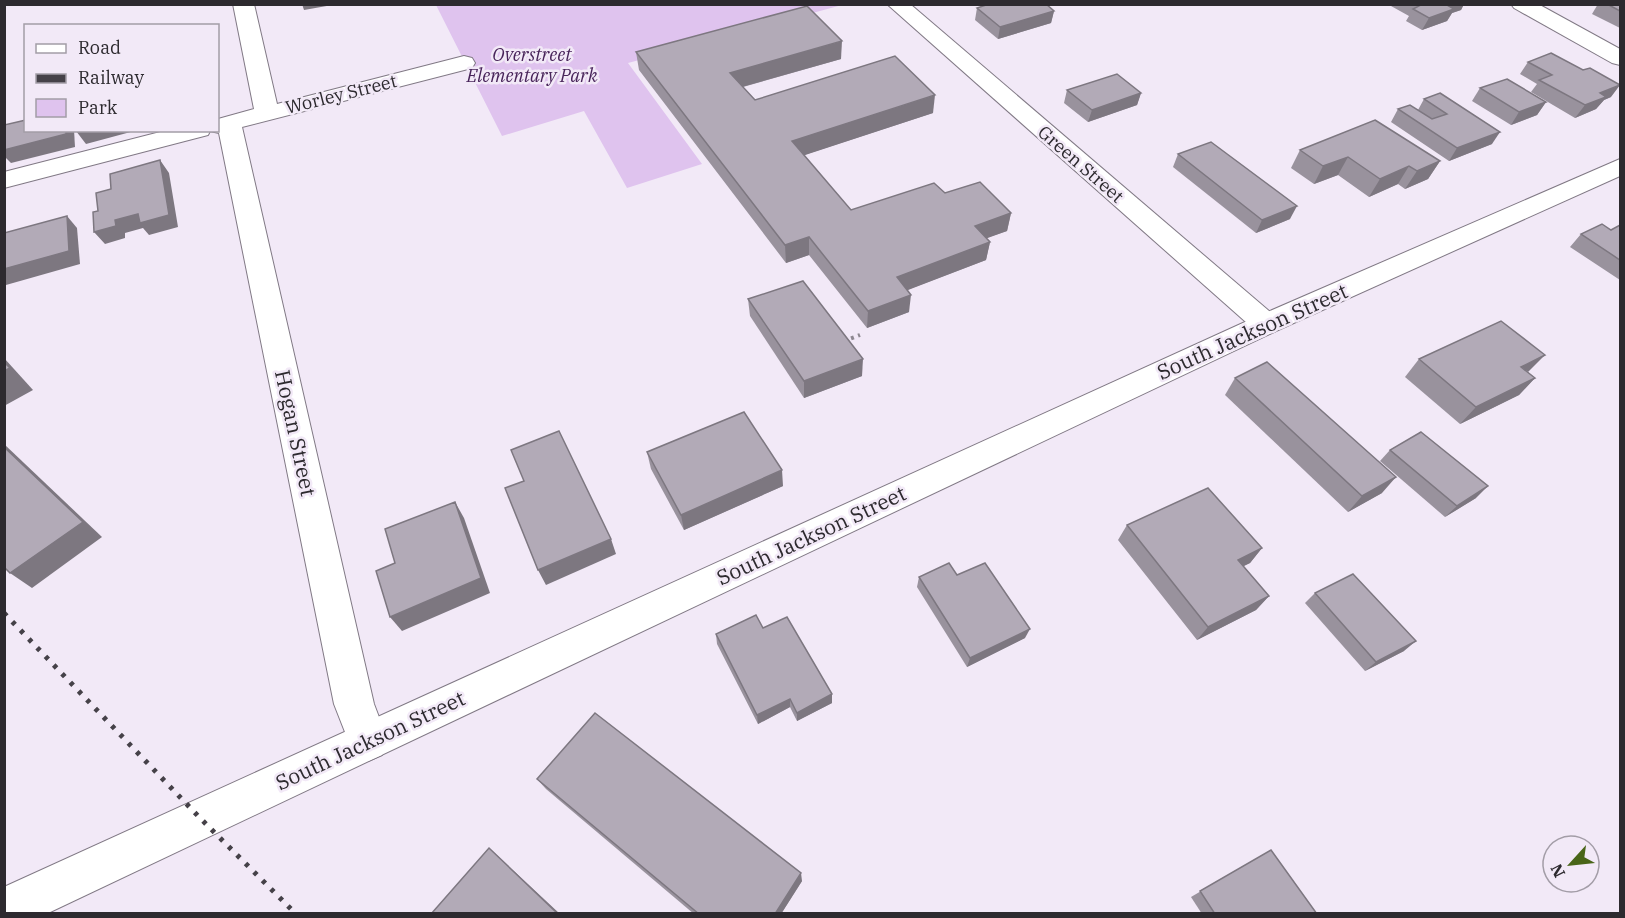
<svg xmlns="http://www.w3.org/2000/svg" width="1625" height="918" font-family="'IBM Plex Serif',serif">
  <style>
    .green { fill: #dfc3ee }
    .lines { fill: none; stroke-linecap: round; stroke-linejoin: round }
    .street-casing { stroke: #817985; stroke-width: 2 }
    .secondary-casing { stroke: #817985; stroke-width: 2 }
    .path { stroke: #8e8891; stroke-width: 4; stroke-dasharray: 3 4.5; stroke-linecap: butt }
    .street { fill: #fff; fill-rule: evenodd }
    .secondary { fill: #fff; fill-rule: evenodd }
    .rail { stroke: #454148; stroke-width: 5; stroke-dasharray: 4 8; stroke-linecap: butt }
    .wall { fill: #99929d }
    .shaded-wall { fill: #7d7780 }
    .building { fill: #b2aab7; stroke: #7d7780; stroke-width: 1.5 }
    .labels { text-anchor: middle; dominant-baseline: central; stroke-width: 5; stroke-linejoin: round; paint-order: stroke }
    .far-park-label { font-size: 18px; font-style: italic; fill: #48245a; stroke: #f2e9f7 }
    .far-street-label { font-size: 18px; fill: #2d2a2f; stroke: #f2e9f7 }
    .street-label { font-size: 21px; fill: #2d2a2f; stroke: #f2e9f7 }
  </style>
  <rect width="100%" height="100%" fill="#f2e9f7"/>
  <!-- green -->
  <path class="green" d="M436,5H842L628,63L702,164L627,188L584,111L502,136Z"/>
  <g class="lines">
    <defs>
      <g id="street">
        <path d="M233,4H254L277,104L464,56L472,58L475,63L472,68L242,127L374,704L388,741L382,755L368,761L354,755L334,704L219,133L210,131L208,135L4,188V172L168,130H218V119L254,109Z"/>
        <path d="M887,4H910L1276,317L1281,324L1276,331L1266,335L1256,331Z"/>
      </g>
      <g id="secondary">
        <path d="M1511,4H1538L1620,49V65L1612,63L1514,8Z"/>
        <path d="M1620,159V176L1276,331L46,914H4V887L1256,317Z"/>
      </g>
    </defs>
    <!-- street casing -->
    <use href="#street" class="street-casing"/>
    <!-- secondary casing -->
    <use href="#secondary" class="secondary-casing"/>
    <!-- path -->
    <path class="path" d="M844,341L860,335"/>
    <!-- street -->
    <use href="#street" class="street"/>
    <!-- secondary -->
    <use href="#secondary" class="secondary"/>
    <!-- rail -->
    <path class="rail" d="M4,613L200,818L296,914"/>
  </g>
  <!-- wall -->
  <g class="wall">
    <path d="M1392,4H1464L1461,10L1452,13L1447,21L1422,30L1406,21L1409,16L1391,6Z"/>
    <path d="M1598,4H1620V28L1592,14Z"/>
    <path d="M977,8L1054,11L1051,23L998,39L975,20Z"/>
    <path d="M636,52L841,59L743,87L755,100L933,113L804,155L851,210L945,193L1011,213L1007,231L986,238L990,242L986,260L907,290L909,312L867,328L809,255L786,263L639,70Z"/>
    <path d="M1528,62L1611,97L1604,100L1596,109L1575,118L1531,92L1537,84L1520,74Z"/>
    <path d="M1480,88L1546,102L1537,115L1511,125L1472,101Z"/>
    <path d="M1067,90L1141,93L1137,105L1088,122L1064,103Z"/>
    <path d="M1440,93L1492,144L1449,161L1391,122L1398,109L1418,110L1424,99Z"/>
    <path d="M1300,150L1440,161L1428,179L1405,189L1398,184L1369,197L1338,175L1314,184L1291,168Z"/>
    <path d="M1178,154L1290,219L1256,233L1173,167Z"/>
    <path d="M1620,225V280L1570,247L1581,234L1611,230Z"/>
    <path d="M748,299L862,376L804,398L750,316Z"/>
    <path d="M1419,359L1528,372L1535,378L1519,395L1460,424L1405,377Z"/>
    <path d="M1235,378L1382,493L1348,512L1225,395Z"/>
    <path d="M1390,450L1476,498L1445,517L1380,461Z"/>
    <path d="M647,452L783,486L684,530L651,469Z"/>
    <path d="M1127,525L1262,548L1250,563L1243,566L1269,596L1256,610L1197,640L1118,540Z"/>
    <path d="M957,575L1025,638L967,667L917,587L919,577Z"/>
    <path d="M1315,593L1404,651L1365,671L1305,603Z"/>
    <path d="M763,628L832,694V703L797,721L790,707L758,724L717,644L716,634Z"/>
    <path d="M537,779L802,881L781,914H694L546,789Z"/>
    <path d="M1271,850L1317,914H1202L1191,897Z"/>
  </g>
  <!-- shaded-wall -->
  <g class="shaded-wall">
    <path d="M302,4H338L304,10Z"/>
    <path d="M1449,4H1464L1461,10L1452,13L1447,21L1422,30L1429,18Z"/>
    <path d="M1054,11L1051,23L998,39L1000,27Z"/>
    <path d="M842,41L841,59L731,90L730,73Z"/>
    <path d="M1620,85L1611,97L1604,100L1596,109L1575,118L1585,105L1600,93Z"/>
    <path d="M1141,93L1137,105L1088,122L1092,110Z"/>
    <path d="M935,95L933,113L793,159L792,141Z"/>
    <path d="M1546,102L1537,115L1511,125L1519,112Z"/>
    <path d="M66,130H74L75,147L11,163L4,156V150Z"/>
    <path d="M80,130H138L86,144L76,131Z"/>
    <path d="M1500,132L1492,144L1449,161L1457,148Z"/>
    <path d="M1348,157L1338,175L1314,184L1323,166Z"/>
    <path d="M160,160L169,173L178,227L149,235L143,228L125,233V238L105,244L94,232L115,220Z"/>
    <path d="M1440,161L1428,179L1405,189L1417,171Z"/>
    <path d="M1409,166L1398,184L1369,197L1380,179Z"/>
    <path d="M1297,206L1290,219L1256,233L1262,220Z"/>
    <path d="M1011,213L1007,231L971,244L975,226Z"/>
    <path d="M67,216L77,228L80,264L6,285L4,283V269Z"/>
    <path d="M809,237V255L786,263L785,245Z"/>
    <path d="M990,242L986,260L895,295L897,277Z"/>
    <path d="M911,295L909,312L867,328L868,311Z"/>
    <path d="M1545,355L1528,372L1521,367Z"/>
    <path d="M4,358L33,390L4,406Z"/>
    <path d="M863,359L862,376L804,398V381Z"/>
    <path d="M1535,378L1519,395L1460,424L1476,407Z"/>
    <path d="M4,444L102,537L32,588L10,573Z"/>
    <path d="M782,470L783,486L684,530L681,515Z"/>
    <path d="M1396,477L1382,493L1348,512L1362,496Z"/>
    <path d="M1488,486L1476,498L1445,517L1457,506Z"/>
    <path d="M455,502L464,518L490,593L402,631L390,617Z"/>
    <path d="M611,539L616,554L546,585L538,570Z"/>
    <path d="M1262,548L1250,563L1226,575L1238,560Z"/>
    <path d="M1269,596L1256,610L1197,640L1208,627Z"/>
    <path d="M1030,629L1025,638L967,667L970,658Z"/>
    <path d="M1416,641L1404,651L1365,671L1376,662Z"/>
    <path d="M832,694V703L797,721V713Z"/>
    <path d="M790,699V707L758,724L757,715Z"/>
    <path d="M489,848L499,857L560,914H558Z"/>
    <path d="M801,873L802,881L781,914H775Z"/>
  </g>
  <!-- building -->
  <g class="building">
    <path d="M989,4H1046L1054,11L1000,27L977,8Z"/>
    <path d="M1416,4H1449L1447,5L1454,9L1429,18L1413,9L1419,6Z"/>
    <path d="M1607,4H1620V11Z"/>
    <path d="M807,6L842,41L730,73L755,100L895,56L935,95L792,141L851,210L934,183L945,193L980,182L1011,213L975,226L990,242L897,277L911,295L868,311L809,237L785,245L636,52Z"/>
    <path d="M1551,53L1583,70L1590,68L1620,85L1600,93L1606,97L1585,105L1539,80L1552,75L1528,62Z"/>
    <path d="M1117,74L1141,93L1092,110L1067,90Z"/>
    <path d="M1507,79L1546,102L1519,112L1480,88Z"/>
    <path d="M1440,93L1500,132L1457,148L1398,109L1410,105L1432,119L1447,114L1424,99Z"/>
    <path d="M26,120V130H66V134L4,150V125Z"/>
    <path d="M1375,120L1440,161L1417,171L1409,166L1380,179L1348,157L1323,166L1300,150Z"/>
    <path d="M1211,142L1297,206L1262,220L1178,154Z"/>
    <path d="M160,160L169,215L140,223L138,214L115,220L116,226L94,232L93,212L98,211L96,193L111,189L110,174Z"/>
    <path d="M67,216L69,251L4,269V233Z"/>
    <path d="M1602,224L1611,230L1620,225V260L1581,234Z"/>
    <path d="M803,281L863,359L804,381L748,299Z"/>
    <path d="M1501,321L1545,355L1521,367L1535,378L1476,407L1419,359Z"/>
    <path d="M4,362L10,368L4,371Z"/>
    <path d="M1267,362L1396,477L1362,496L1235,378Z"/>
    <path d="M744,412L782,470L681,515L647,452Z"/>
    <path d="M559,431L611,539L538,570L505,488L524,481L511,450Z"/>
    <path d="M1421,432L1488,486L1457,506L1390,450Z"/>
    <path d="M4,447L83,522L10,573L4,567Z"/>
    <path d="M1208,488L1262,548L1238,560L1269,596L1208,627L1127,525Z"/>
    <path d="M455,502L481,578L390,617L376,571L395,563L385,529Z"/>
    <path d="M949,563L957,575L985,563L1030,629L970,658L919,577Z"/>
    <path d="M1353,574L1416,641L1376,662L1315,593Z"/>
    <path d="M756,615L763,628L787,617L832,694L797,713L790,699L757,715L716,634Z"/>
    <path d="M595,713L801,873L775,914H699L537,779Z"/>
    <path d="M489,848L558,914H431Z"/>
    <path d="M1271,850L1317,914H1215L1200,891Z"/>
  </g>
  <g class="labels">
    <!-- far-park labels -->
    <g class="far-park-label">
      <text x="532" y="54">Overstreet<tspan x="532" dy="21">Elementary Park</tspan></text>
    </g>
    <!-- far-street labels -->
    <g class="far-street-label">
      <text transform="translate(341 94) rotate(-14)">Worley Street</text>
      <text transform="translate(1081 164) rotate(41)">Green Street</text>
    </g>
    <!-- street labels -->
    <g class="street-label">
      <text transform="translate(1252 331) rotate(-24)">South Jackson Street</text>
      <text transform="translate(296 433) rotate(78)">Hogan Street</text>
      <text transform="translate(811 535) rotate(-25)">South Jackson Street</text>
      <text transform="translate(370 740) rotate(-25)">South Jackson Street</text>
    </g>
  </g>
  <!-- border -->
  <rect width="1625" height="918" fill="none" stroke="#2d2a2f" stroke-width="12"/>
  <!-- legend -->
  <rect x="24" y="24" width="195" height="108" fill="#f2e9f7" stroke="#a39da7" stroke-width="1.5"/>
  <rect x="36" y="44" width="30" height="9" fill="#ffffff" stroke="#a39da7" stroke-width="1.5"/>
  <text x="78" y="54" font-size="18" fill="#2d2a2f">Road</text>
  <rect x="36" y="74" width="30" height="9" fill="#454148" stroke="#a39da7" stroke-width="1.5"/>
  <text x="78" y="84" font-size="18" fill="#2d2a2f">Railway</text>
  <rect x="36" y="99" width="30" height="18" fill="#dfc3ee" stroke="#a39da7" stroke-width="1.5"/>
  <text x="78" y="114" font-size="18" fill="#2d2a2f">Park</text>
  <!-- north arrow -->
  <g transform="translate(1571 864) rotate(243)"><circle r="28" fill="#f2e9f7" stroke="#a39da7" stroke-width="1.5"/>
  <path d="M0-4.5L10 22L0 15L-10 22Z" fill="#496518"/>
  <text y="-9" font-size="16" font-weight="bold" text-anchor="middle" fill="#2d2a2f">N</text>
  </g>
</svg>
